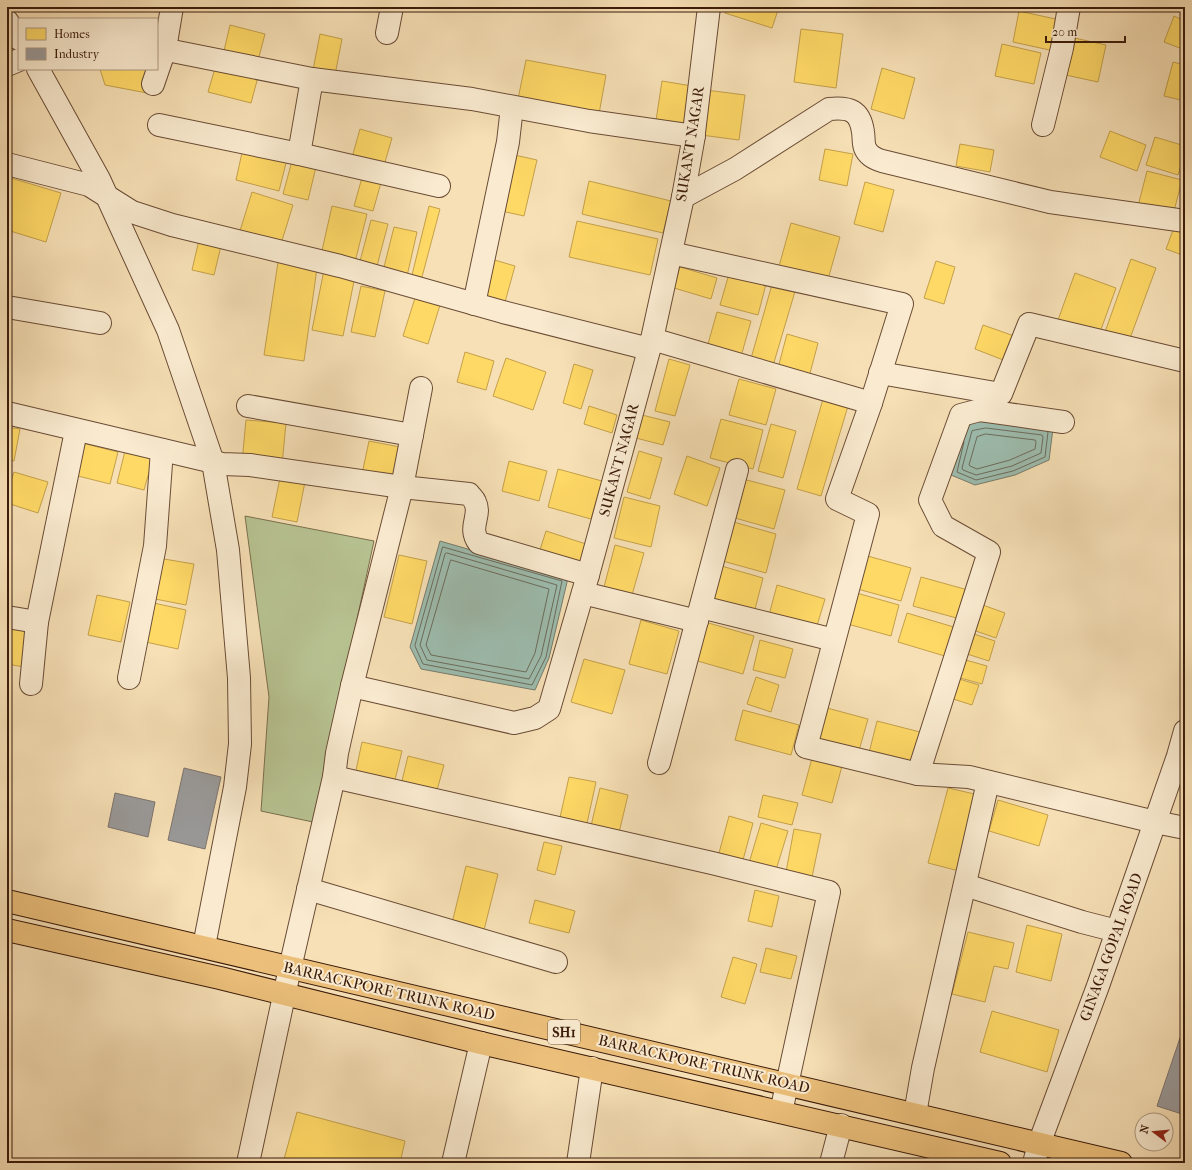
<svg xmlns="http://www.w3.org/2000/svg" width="1192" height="1170" font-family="'IM FELL French Canon',serif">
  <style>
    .green { fill: #b8c392; stroke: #7a6f4e }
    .water { fill: #9dbdaf; stroke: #767c6d }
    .homes { fill: #ffd966; stroke: #c4a04a }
    .industry { fill: #999; stroke: #7d736e }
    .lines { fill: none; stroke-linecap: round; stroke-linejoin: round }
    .shore { stroke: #6c6c5c; stroke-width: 1 }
    .minor-casing { stroke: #6a4c35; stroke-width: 24 }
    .major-casing { stroke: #3b1b0a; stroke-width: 24 }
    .minor { stroke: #faebd0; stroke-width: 22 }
    .major { stroke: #ecc07b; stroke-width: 22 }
    .labels { text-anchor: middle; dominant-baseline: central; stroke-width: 4; stroke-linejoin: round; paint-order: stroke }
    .shield { fill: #faebd0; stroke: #745945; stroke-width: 1 }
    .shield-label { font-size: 14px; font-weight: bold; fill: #3b1b0a }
    .street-label { font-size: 15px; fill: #3b1b0a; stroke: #faebd0 }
  </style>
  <rect width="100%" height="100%" fill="#f7e0b6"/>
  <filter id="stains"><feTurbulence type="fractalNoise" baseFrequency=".005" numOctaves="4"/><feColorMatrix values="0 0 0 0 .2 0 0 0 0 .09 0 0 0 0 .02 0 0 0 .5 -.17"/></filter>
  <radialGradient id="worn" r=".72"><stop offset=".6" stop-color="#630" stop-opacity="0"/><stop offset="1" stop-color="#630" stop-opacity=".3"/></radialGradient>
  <!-- green -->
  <path class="green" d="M245,516L374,541L313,822L261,811L269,697Z"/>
  <!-- water -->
  <g class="water">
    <path d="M985,419L1053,428L1049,460L1015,475L975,485L951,475L965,423Z"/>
    <path d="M440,541L568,578L549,658L535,690L421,669L410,647Z"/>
  </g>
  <!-- homes -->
  <g class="homes">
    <path d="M727,7H779L772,28L725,13Z"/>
    <path d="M1169,7H1185V13Z"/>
    <path d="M1019,11L1060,20L1054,51L1013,42Z"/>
    <path d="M1174,16L1185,21V50L1164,42Z"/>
    <path d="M230,25L265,34L257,64L223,55Z"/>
    <path d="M801,29L843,34L836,88L794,82Z"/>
    <path d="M320,34L342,39L335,75L313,70Z"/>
    <path d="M1070,37L1106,45L1098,82L1061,74Z"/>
    <path d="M1002,44L1041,53L1034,84L995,76Z"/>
    <path d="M526,60L606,75L599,114L518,99Z"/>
    <path d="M1173,62L1185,65V101L1164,96Z"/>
    <path d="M216,65L258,77L251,103L208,92Z"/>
    <path d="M882,68L915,78L904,119L871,109Z"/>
    <path d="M100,69H153L147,93L105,85Z"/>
    <path d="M662,81L692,86L685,132L655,127Z"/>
    <path d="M706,90L745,95L739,140L701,135Z"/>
    <path d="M1185,123V141L1180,140Z"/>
    <path d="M360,129L392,138L383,169L351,161Z"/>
    <path d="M1110,131L1146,145L1137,171L1100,157Z"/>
    <path d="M1155,137L1185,146V153L1178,175L1146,165Z"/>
    <path d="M960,144L994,150L990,172L956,166Z"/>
    <path d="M243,148L287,159L279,191L236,180Z"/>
    <path d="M825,149L853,154L847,186L819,180Z"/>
    <path d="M510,154L537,160L524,216L497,210Z"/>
    <path d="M292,161L316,167L308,200L283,194Z"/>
    <path d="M1147,171L1182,180L1173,215L1138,206Z"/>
    <path d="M363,174L382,179L373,211L354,206Z"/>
    <path d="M11,178L61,193L46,242L7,230V191Z"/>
    <path d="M589,181L671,201L663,233L582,214Z"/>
    <path d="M865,182L894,190L883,232L854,224Z"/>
    <path d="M1185,190V214L1180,213Z"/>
    <path d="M252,192L293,205L280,247L239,234Z"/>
    <path d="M332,206L367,214L355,262L321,255Z"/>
    <path d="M429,206L440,209L422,277L412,275Z"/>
    <path d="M371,220L388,224L377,266L360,261Z"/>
    <path d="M577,221L658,239L650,275L569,257Z"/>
    <path d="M1176,222L1185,225V256L1166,249Z"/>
    <path d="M791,223L840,237L827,283L778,270Z"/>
    <path d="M394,227L417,232L407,276L383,271Z"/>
    <path d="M199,240L221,246L214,275L192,270Z"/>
    <path d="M491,259L515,266L505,302L481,295Z"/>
    <path d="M1131,259L1156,268L1129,341L1105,332Z"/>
    <path d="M936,261L955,267L944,304L924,298Z"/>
    <path d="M278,262L317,268L304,361L264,355Z"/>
    <path d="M680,267L717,278L711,299L674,288Z"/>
    <path d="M324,270L355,276L343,336L312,330Z"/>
    <path d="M1075,273L1116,288L1099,335L1058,320Z"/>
    <path d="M729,274L766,284L758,315L720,305Z"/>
    <path d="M773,281L796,288L772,369L750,362Z"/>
    <path d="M361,286L385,291L375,337L351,332Z"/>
    <path d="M415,298L440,305L428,344L403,336Z"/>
    <path d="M717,312L751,321L740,360L706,351Z"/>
    <path d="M983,325L1020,338L1011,363L975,349Z"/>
    <path d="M787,334L818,343L809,377L778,368Z"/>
    <path d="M465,352L494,361L486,390L457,382Z"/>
    <path d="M506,358L546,372L533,410L493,396Z"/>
    <path d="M669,359L690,365L675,416L655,411Z"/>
    <path d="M574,364L593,370L581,409L563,403Z"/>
    <path d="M739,379L776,389L766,425L729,415Z"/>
    <path d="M823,399L848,406L821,496L797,489Z"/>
    <path d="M589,406L617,415L612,433L584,424Z"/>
    <path d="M638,414L670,422L663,445L632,437Z"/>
    <path d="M721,419L763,430L753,469L710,458Z"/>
    <path d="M246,420L286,423L282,465L242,462Z"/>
    <path d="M771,424L796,431L783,478L758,471Z"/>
    <path d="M7,427L20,429L14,461L7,459Z"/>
    <path d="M369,441L405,448L398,482L362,474Z"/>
    <path d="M82,443L118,452L110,484L74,475Z"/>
    <path d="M125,451L153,458L144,490L117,483Z"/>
    <path d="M639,451L662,458L650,499L627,492Z"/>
    <path d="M687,456L720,468L707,506L674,494Z"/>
    <path d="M509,461L547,471L539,501L502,491Z"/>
    <path d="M558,469L602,481L591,519L548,507Z"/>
    <path d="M14,472L48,482L38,513L7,503V494Z"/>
    <path d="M280,478L305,482L297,522L272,517Z"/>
    <path d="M739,478L785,490L774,529L728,516Z"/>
    <path d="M624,497L660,506L651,547L614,538Z"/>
    <path d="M730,521L776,534L766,573L719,560Z"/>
    <path d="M546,531L589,545L581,570L538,556Z"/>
    <path d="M615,545L644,553L632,595L604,587Z"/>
    <path d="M399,555L427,561L412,624L384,617Z"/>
    <path d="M864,555L911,568L901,601L854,588Z"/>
    <path d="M158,558L194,564L186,605L150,598Z"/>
    <path d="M718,565L763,578L753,617L707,605Z"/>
    <path d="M921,577L968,590L960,619L913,606Z"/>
    <path d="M777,585L825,599L816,629L769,615Z"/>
    <path d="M853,592L899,605L891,636L844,623Z"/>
    <path d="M97,595L130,602L121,642L88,635Z"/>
    <path d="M149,602L186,610L178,649L141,641Z"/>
    <path d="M980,604L1005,613L996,638L970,629Z"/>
    <path d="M907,613L957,628L948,657L898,642Z"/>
    <path d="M641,620L679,631L667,674L629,664Z"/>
    <path d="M705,622L754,636L743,674L694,660Z"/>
    <path d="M12,628L30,632L24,667L7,664Z"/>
    <path d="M971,633L995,641L989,661L964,653Z"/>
    <path d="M760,640L793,649L785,678L753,670Z"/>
    <path d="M584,659L625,670L612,714L571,702Z"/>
    <path d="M962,659L987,666L982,684L957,677Z"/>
    <path d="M756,677L779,685L771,712L747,704Z"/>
    <path d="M956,678L979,685L972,705L950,698Z"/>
    <path d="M827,708L868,719L858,754L818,743Z"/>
    <path d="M743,710L799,725L791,755L735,740Z"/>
    <path d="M877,721L920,732L910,768L868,757Z"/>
    <path d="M362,742L402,751L394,784L355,775Z"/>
    <path d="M408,756L444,765L436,794L401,785Z"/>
    <path d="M812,758L842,766L832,803L802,795Z"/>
    <path d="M569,777L596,782L586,828L559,822Z"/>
    <path d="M600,788L628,795L618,837L590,830Z"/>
    <path d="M948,788L979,795L959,871L928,863Z"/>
    <path d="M763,795L798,803L792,825L758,817Z"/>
    <path d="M998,800L1048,815L1039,846L989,831Z"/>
    <path d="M729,816L753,823L743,860L719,853Z"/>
    <path d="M761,823L788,831L776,870L749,863Z"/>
    <path d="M794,829L821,834L812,877L786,872Z"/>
    <path d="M544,842L562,846L555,875L537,870Z"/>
    <path d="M466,866L498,874L484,930L452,923Z"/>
    <path d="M755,890L779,896L772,927L748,921Z"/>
    <path d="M535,900L575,911L569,933L529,923Z"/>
    <path d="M1027,925L1062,934L1051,981L1016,972Z"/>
    <path d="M968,932L1014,943L1008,969L994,966L985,1002L952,994Z"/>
    <path d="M766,948L797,956L791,979L760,972Z"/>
    <path d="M733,957L757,964L745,1004L721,997Z"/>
    <path d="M992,1011L1059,1030L1047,1072L980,1052Z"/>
    <path d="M297,1112L405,1141L400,1163H283Z"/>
  </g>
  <!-- industry -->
  <g class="industry">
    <path d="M184,768L221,777L205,849L168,840Z"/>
    <path d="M115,793L155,802L148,837L108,827Z"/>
    <path d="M1181,1035L1185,1036V1115L1157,1106Z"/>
  </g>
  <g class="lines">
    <!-- shore -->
    <g class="shore">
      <path d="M986,428L1042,435L1043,437L1041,453L1012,466L976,475L963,470L962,468L972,431Z"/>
      <path d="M986,434L1035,440L1036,442L1035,449L1010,460L977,469L970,466L969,465L977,437Z"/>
      <path d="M964,442L957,472L976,480L1013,471L1045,457L1048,432"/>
      <path d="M443,547L562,581L546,657L532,685L423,664L415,646Z"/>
      <path d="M447,553L557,585L541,656L529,679L427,660L420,645L445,554Z"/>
      <path d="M451,560L549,589L535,653L526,672L431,655L426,645L450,562Z"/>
    </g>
    <defs>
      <g id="minor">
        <path d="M7,21L19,39"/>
        <path d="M387,33L392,7"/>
        <path d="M157,48L312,79L472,99L589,121L694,136"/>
        <path d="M7,65L19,60"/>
        <path d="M38,69L99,179L168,330L213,462L228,550L239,678L240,744L235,787L204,946"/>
        <path d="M153,84L165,49L172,7"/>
        <path d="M159,125L299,154L439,186"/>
        <path d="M1043,125L1062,48L1069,7"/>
        <path d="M299,154L312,79"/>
        <path d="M7,164L89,185L132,212L172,225L340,266L503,312L649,349"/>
        <path d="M683,197L735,169L829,109C849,107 860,110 863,132C864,137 863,143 865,148C868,155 875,159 882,161L1050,202L1185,221"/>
        <path d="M671,253L902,304L871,403L837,499L868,514L806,747L918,774L969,777L1155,822L1185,828"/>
        <path d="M474,304L508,142L512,107"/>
        <path d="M7,307L100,323"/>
        <path d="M652,339L871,403"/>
        <path d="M880,373L1001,394L1029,324L1185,361"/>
        <path d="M248,406L412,435"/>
        <path d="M7,413L222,464L250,465L402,487L469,494C471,497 474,499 475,502C482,516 467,527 479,543L588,575"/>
        <path d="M583,593L697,621"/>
        <path d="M701,607L834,640"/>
        <path d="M7,617L37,622"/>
        <path d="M129,678L155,546L162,450"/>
        <path d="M31,684L37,622L76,431"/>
        <path d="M352,686L514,723L535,718L549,709L588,575L652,339L683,197L693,141L709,7"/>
        <path d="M659,763L737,470"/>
        <path d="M918,774L989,552L943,526L930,500L961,415L980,410L1063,422"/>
        <path d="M334,777L712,863L829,892L781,1112"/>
        <path d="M965,885L1082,922L1117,931"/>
        <path d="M308,889L556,962"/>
        <path d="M915,1114L923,1068L988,782"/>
        <path d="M248,1163L290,968L334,777L337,753L352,686L402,487L421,388"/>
        <path d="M453,1163L481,1043"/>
        <path d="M578,1163L592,1068"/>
        <path d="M831,1163L841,1125"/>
        <path d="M1034,1163L1039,1144L1098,986L1178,756L1185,731"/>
      </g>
      <g id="major">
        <path d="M7,901L1121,1163"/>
        <path d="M7,930L220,978L481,1043L1000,1163"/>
      </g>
    </defs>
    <!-- minor casing -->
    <use href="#minor" class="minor-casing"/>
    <!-- major casing -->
    <use href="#major" class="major-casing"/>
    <!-- minor -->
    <use href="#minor" class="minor"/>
    <!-- major -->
    <use href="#major" class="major"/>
  </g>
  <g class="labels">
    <!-- shield labels -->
    <rect class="shield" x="548" y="1020" width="32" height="24" rx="3"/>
    <g class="shield-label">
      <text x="564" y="1032">SH1</text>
    </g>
    <!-- street labels -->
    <g class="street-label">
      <text transform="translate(690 144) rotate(-81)">SUKANT NAGAR</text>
      <text transform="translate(619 460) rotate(-75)">SUKANT NAGAR</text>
      <text transform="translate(1111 947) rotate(-70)">GINAGA GOPAL ROAD</text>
      <text transform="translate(389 991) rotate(13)">BARRACKPORE TRUNK ROAD</text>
      <text transform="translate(704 1064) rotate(13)">BARRACKPORE TRUNK ROAD</text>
    </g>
  </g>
  <!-- margin -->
  <rect width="1192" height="1170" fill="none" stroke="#f7e0b6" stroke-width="24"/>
  <rect x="8" y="8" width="1176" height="1154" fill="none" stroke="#3b1b0a" stroke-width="2"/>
  <rect x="12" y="12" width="1168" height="1146" fill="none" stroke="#3b1b0a"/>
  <!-- legend -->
  <rect x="18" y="18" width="140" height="52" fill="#faebd0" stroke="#ae9881"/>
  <rect x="26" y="28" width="20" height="12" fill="#ffd966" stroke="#ae9881"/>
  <text x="54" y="38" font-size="12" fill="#3b1b0a">Homes</text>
  <rect x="26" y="48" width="20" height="12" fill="#999999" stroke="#ae9881"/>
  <text x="54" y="58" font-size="12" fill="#3b1b0a">Industry</text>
  <!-- north arrow -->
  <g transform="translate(1154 1132) rotate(286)"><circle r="19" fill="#faebd0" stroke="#ae9881"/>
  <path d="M0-3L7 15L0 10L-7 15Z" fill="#8f2418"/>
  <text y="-6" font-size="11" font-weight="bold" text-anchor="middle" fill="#3b1b0a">N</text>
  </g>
  <!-- scale -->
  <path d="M1046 36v6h79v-6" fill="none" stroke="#3b1b0a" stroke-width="2"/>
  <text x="1052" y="36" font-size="12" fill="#3b1b0a" stroke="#faebd0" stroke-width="3" paint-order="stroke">20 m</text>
  <rect width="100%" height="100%" filter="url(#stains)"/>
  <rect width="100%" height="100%" fill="url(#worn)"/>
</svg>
